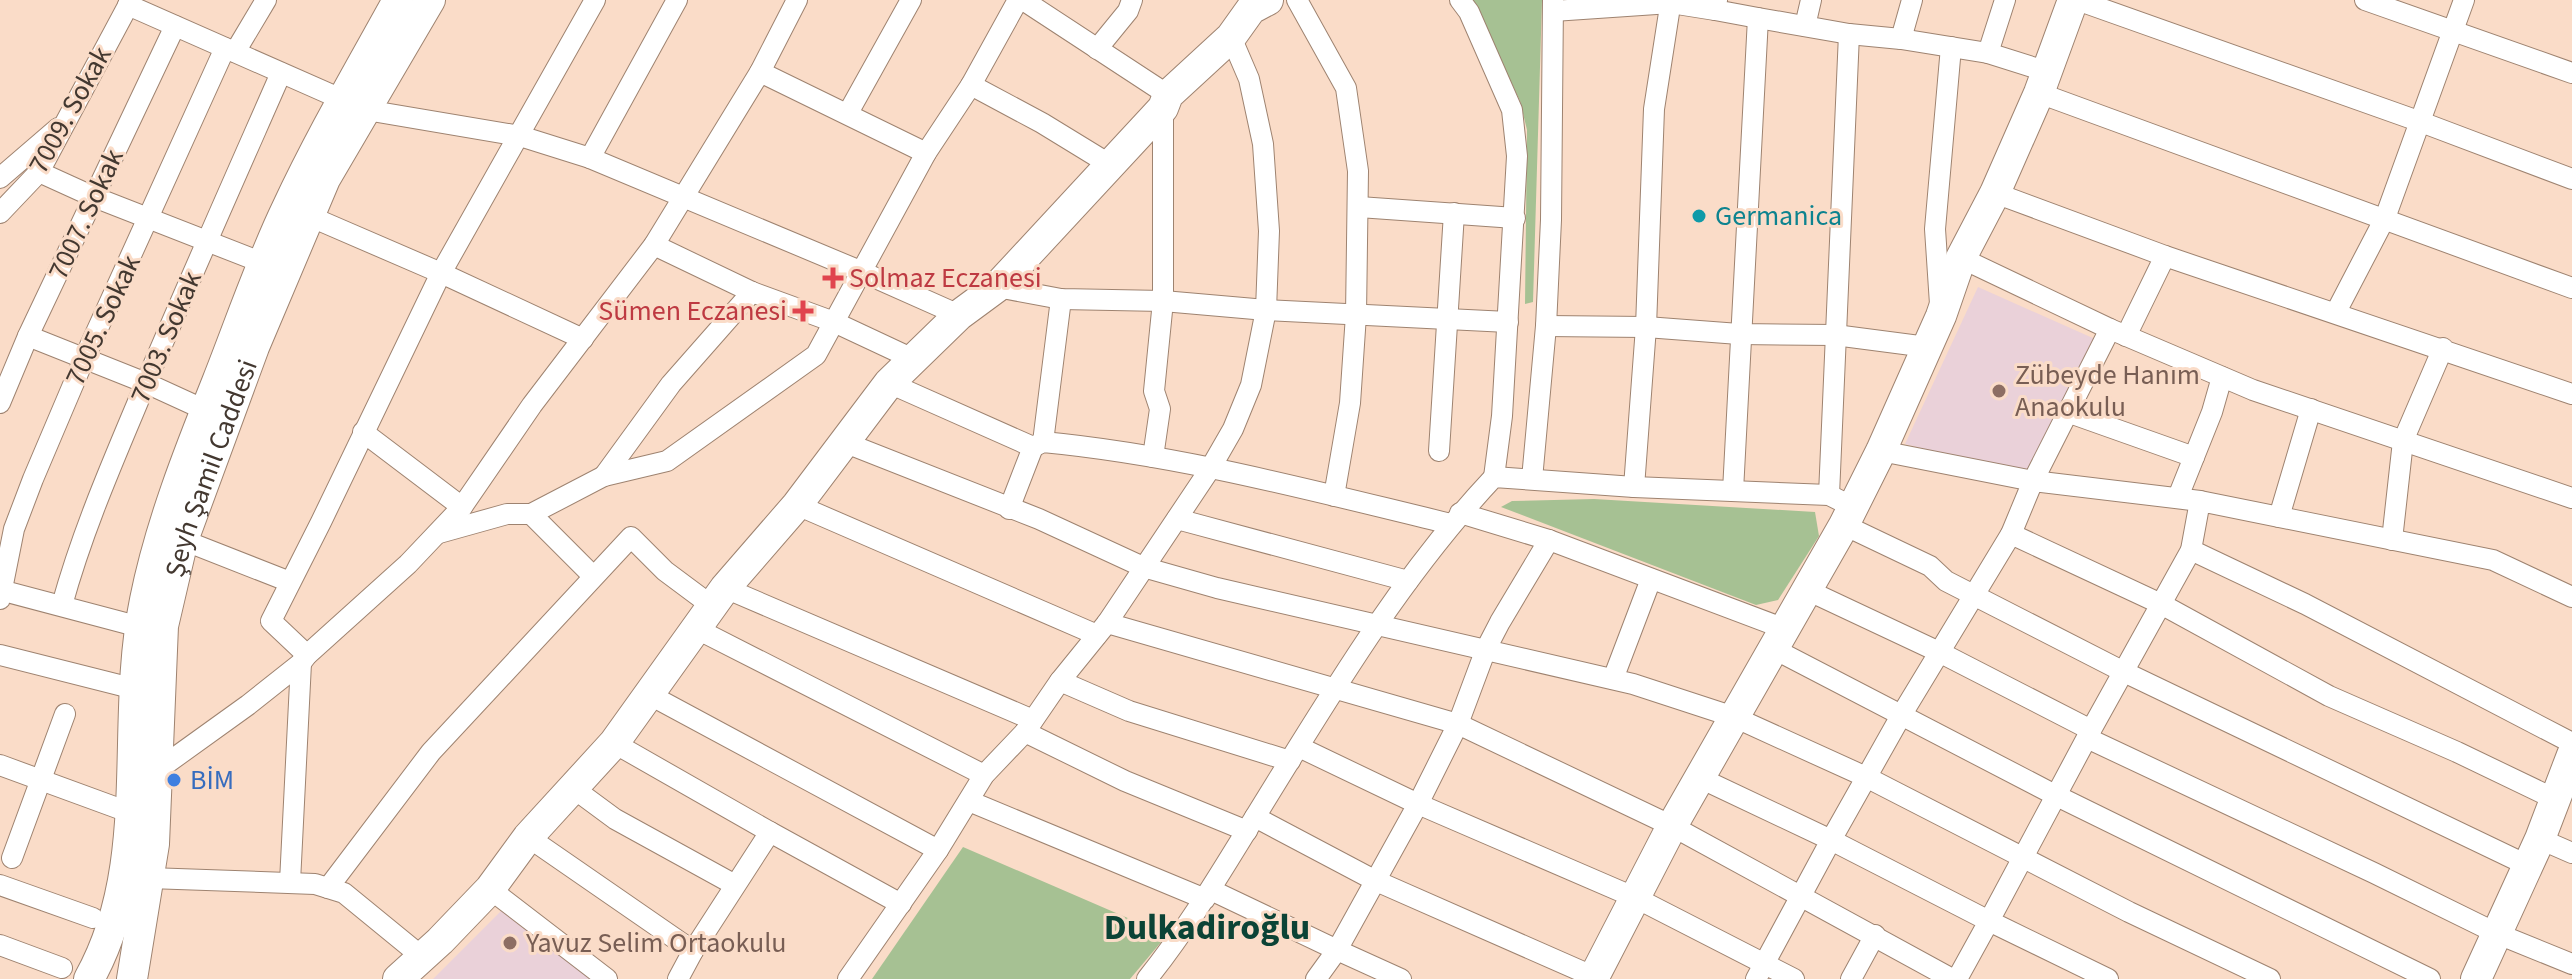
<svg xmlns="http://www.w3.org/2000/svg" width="2572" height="979" font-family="'Source Sans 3',sans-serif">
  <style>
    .education { fill: #ead1d9 }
    .green { fill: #a6c193 }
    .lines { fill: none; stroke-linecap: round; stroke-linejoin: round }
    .street-casing { stroke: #9e8370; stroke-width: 22 }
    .secondary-casing { stroke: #9e8370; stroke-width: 32 }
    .street { stroke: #fff; stroke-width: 20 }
    .secondary { stroke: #fff; stroke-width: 30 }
    .culture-dot { fill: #0f9aa8; stroke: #fadcc8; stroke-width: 3 }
    .health-dot { fill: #e0444e; stroke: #fadcc8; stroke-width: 3 }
    .education-dot { fill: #8d6e63; stroke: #fadcc8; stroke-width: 3 }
    .shop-dot { fill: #3f7fe0; stroke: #fadcc8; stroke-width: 3 }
    .labels { text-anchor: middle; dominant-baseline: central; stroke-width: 6; stroke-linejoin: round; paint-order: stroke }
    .street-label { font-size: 28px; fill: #433830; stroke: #fadcc8 }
    .culture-label { font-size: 28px; fill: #0d838f; stroke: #fadcc8; text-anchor: start }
    .health-label { font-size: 28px; fill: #be3a42; stroke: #fadcc8; text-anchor: start }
    .education-label { font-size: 28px; fill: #785e54; stroke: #fadcc8; text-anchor: start }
    .shop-label { font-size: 28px; fill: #366cbe; stroke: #fadcc8; text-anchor: start }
    .district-label { font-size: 36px; font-weight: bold; fill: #0b4336; stroke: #fadcc8 }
  </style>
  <rect width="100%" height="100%" fill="#fadcc8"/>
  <!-- education -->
  <g class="education">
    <path d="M1978,287L2095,339L2026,474L1905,444Z"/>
    <path d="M504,908L601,979H433Z"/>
  </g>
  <!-- green -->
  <g class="green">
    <path d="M1469,0H1542L1533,302L1525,304L1527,130L1520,101L1486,29Z"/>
    <path d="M1594,499L1815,512L1819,536L1778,600L1756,605L1501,507L1512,501Z"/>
    <path d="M963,847L1167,935L1130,979H872Z"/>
  </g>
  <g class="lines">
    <defs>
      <g id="street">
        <path d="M1023,0L1168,95"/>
        <path d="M1297,0L1346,88L1358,171L1356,315L1350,403L1334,496"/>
        <path d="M1460,0L1469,12L1512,110L1517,156L1502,416L1494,477"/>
        <path d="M1717,0L1715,10L1758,18"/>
        <path d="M2077,0L2421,122L2572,179"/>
        <path d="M2365,0L2572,73"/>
        <path d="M128,5L366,110L520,136L590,158L860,271L959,315"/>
        <path d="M1553,11L1671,3L1715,10"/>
        <path d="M1805,26L1811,0"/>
        <path d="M1901,39L1912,0"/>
        <path d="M1097,49L1128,11L1132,0"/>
        <path d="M235,52L266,0"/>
        <path d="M1988,53L2005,0"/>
        <path d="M760,72L926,153"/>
        <path d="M971,85L1042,123L1109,164"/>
        <path d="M2039,93L2572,288"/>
        <path d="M848,113L911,0"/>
        <path d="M590,158L677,0"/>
        <path d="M39,172L94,197L263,263"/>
        <path d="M0,178L58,128"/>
        <path d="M1995,193L2165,256L2572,394"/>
        <path d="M1359,207L1515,218"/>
        <path d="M0,213L39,172L131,0"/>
        <path d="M309,216L441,273L583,339"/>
        <path d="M654,245L752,292L834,322L913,359"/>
        <path d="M1961,258L2110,329L2253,390L2572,498"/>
        <path d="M997,287L1061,299L1163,301L1266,310L1508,322"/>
        <path d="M1940,304L1935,229L1951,47"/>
        <path d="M2336,312L2385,218L2464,0"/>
        <path d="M1546,326L1646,327L1739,334L1835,335L1927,347"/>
        <path d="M28,336L146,383L205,410"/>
        <path d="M2126,336L2165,256"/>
        <path d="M889,383L1033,447L1043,442C1181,455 1317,492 1451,524"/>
        <path d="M0,403L28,336L175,26"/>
        <path d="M2067,412L2194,457"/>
        <path d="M363,432L462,507"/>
        <path d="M1043,442L1061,299"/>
        <path d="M846,443L1039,519L1143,567L1217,588L1633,684L1734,717L1866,777L2129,912L2270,979"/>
        <path d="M1439,451L1454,213"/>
        <path d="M1881,451L2033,481L2110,329"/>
        <path d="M1153,457L1160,409L1154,391L1163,301V108"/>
        <path d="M604,476L671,384L752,292"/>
        <path d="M1532,479L1546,326L1551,220L1553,0"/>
        <path d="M1634,487L1646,327L1654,109L1671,0"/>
        <path d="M1733,491L1758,18L1849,34L1901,39L1988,53L2048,72"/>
        <path d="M1829,495L1849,34"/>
        <path d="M2178,497L2212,412L2222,377"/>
        <path d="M797,505L1097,635"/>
        <path d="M1009,509L1033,447"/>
        <path d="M1460,513L1549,540L1785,629"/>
        <path d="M531,514L593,576"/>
        <path d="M2279,517L2311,409"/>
        <path d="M1177,519L1408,581"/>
        <path d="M1844,525L1930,566L1946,581L2122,671L2529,866"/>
        <path d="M439,533L507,514H531L604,476L667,461L816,355L926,153L971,85L1018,0"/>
        <path d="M2011,534L2161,604L2329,696L2457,752L2557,800"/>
        <path d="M183,540L290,582"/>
        <path d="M2392,540L2403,441L2443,348"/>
        <path d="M2191,550L2305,604L2572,743"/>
        <path d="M725,588L1033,720"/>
        <path d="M0,590L140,627"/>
        <path d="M1807,590L1939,652L2091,730L1989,921L2108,979"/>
        <path d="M0,599L14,529L33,479L84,359L225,48"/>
        <path d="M62,605C84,525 118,450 150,373C193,272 237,173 281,73"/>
        <path d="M1107,623L1458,724L1672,826L1952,979"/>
        <path d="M695,628L984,775"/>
        <path d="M1774,649L2057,796L2430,979"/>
        <path d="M0,655L135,689"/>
        <path d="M307,655L271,621L321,522L441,273L595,0"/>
        <path d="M1613,679L1651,579"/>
        <path d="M1060,681L1129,711L1290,761"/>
        <path d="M650,695L938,850"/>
        <path d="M2091,730L2191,550L2200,501L2493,560L2572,597"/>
        <path d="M1025,732L1125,781L1247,831"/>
        <path d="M2087,738L2374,873L2498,934L2572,964"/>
        <path d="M614,743L770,832"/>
        <path d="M1299,747L1418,804L1636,898L1794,979"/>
        <path d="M0,765L131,813"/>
        <path d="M159,769L248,705L301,663L307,655L408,564L462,507L532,405L654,245L760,72L797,0"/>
        <path d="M1700,778L1831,840L1756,979"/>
        <path d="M573,788L615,819L735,885"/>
        <path d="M969,801L1205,899"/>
        <path d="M1255,817L1374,880L1599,979"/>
        <path d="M528,837L693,951"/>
        <path d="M2540,839L2572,853"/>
        <path d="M12,858L65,714"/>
        <path d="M149,878L315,884L344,893L421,956"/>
        <path d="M290,882L301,663"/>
        <path d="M0,885L93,918"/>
        <path d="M328,888L431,752L631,537L665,571L712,606"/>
        <path d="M490,889L607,979"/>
        <path d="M1211,890L1337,950L1418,804L1458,724L1486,649L1500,622L1549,540"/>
        <path d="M0,945L62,968"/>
        <path d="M678,979L693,951L770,832L901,904"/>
        <path d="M848,979L938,850L984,775L1025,732L1060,681L1107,623L1210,469L1233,429L1251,385L1266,310L1269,231L1263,144L1249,79L1231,37"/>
        <path d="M1147,979C1188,928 1221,872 1255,817C1328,699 1399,578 1494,477L1634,487L1829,495L1853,507"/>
        <path d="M1316,979L1337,950L1401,979"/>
        <path d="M1851,979L1875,935"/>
        <path d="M1957,979L1989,921L1831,840L1902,714L2011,534L2033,481L2200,501"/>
      </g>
      <g id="secondary">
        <path d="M89,979C154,863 119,725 145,600C160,525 189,452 217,382C240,324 260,264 287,208C320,137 360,69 398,0"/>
        <path id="s1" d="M132,979L154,844L163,626L183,540L254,347L325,179L430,0"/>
        <path d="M398,979L440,941L490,889L528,837L614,743L725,588L797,505L889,383L959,315L997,287L1163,108L1168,95L1231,37L1251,9L1268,0"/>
        <path d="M1593,979L1672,826L1844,525L1881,451L1941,316L1961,258L1995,193L2039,93L2073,0"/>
        <path d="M2476,979L2540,839L2572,755"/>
      </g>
    </defs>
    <!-- street casing -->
    <use href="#street" class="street-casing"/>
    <!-- secondary casing -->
    <use href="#secondary" class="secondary-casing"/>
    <!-- street -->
    <use href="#street" class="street"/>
    <!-- secondary -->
    <use href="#secondary" class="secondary"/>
  </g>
  <!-- markers -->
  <circle class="culture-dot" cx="1699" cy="216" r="8"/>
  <g class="health-dot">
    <path d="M829 266h8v8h8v8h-8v8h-8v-8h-8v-8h8z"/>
    <path d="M799 299h8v8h8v8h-8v8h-8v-8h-8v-8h8z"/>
  </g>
  <g class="education-dot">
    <circle cx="1999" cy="391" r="8"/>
    <circle cx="510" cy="943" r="8"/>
  </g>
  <circle class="shop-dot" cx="174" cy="780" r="8"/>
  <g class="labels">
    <!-- street labels -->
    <g class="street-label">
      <text transform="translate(70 110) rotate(-61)">7009. Sokak</text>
      <text transform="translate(86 214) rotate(-65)">7007. Sokak</text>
      <text transform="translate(103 320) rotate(-65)">7005. Sokak</text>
      <text transform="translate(166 337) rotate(-67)">7003. Sokak</text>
      <text stroke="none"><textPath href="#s1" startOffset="520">Şeyh Şamil Caddesi</textPath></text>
    </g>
    <!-- culture labels -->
    <g class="culture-label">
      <text x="1715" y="216">Germanica</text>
    </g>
    <!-- health labels -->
    <g class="health-label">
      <text x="849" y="278">Solmaz Eczanesi</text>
      <text x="787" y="311" text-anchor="end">Sümen Eczanesi</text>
    </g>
    <!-- education labels -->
    <g class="education-label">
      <text x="2015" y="375">Zübeyde Hanım<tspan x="2015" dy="32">Anaokulu</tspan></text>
      <text x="526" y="943">Yavuz Selim Ortaokulu</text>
    </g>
    <!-- shop labels -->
    <g class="shop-label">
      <text x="190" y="780">BİM</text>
    </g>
    <!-- district labels -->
    <g class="district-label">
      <text x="1207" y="927">Dulkadiroğlu</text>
    </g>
  </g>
</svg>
